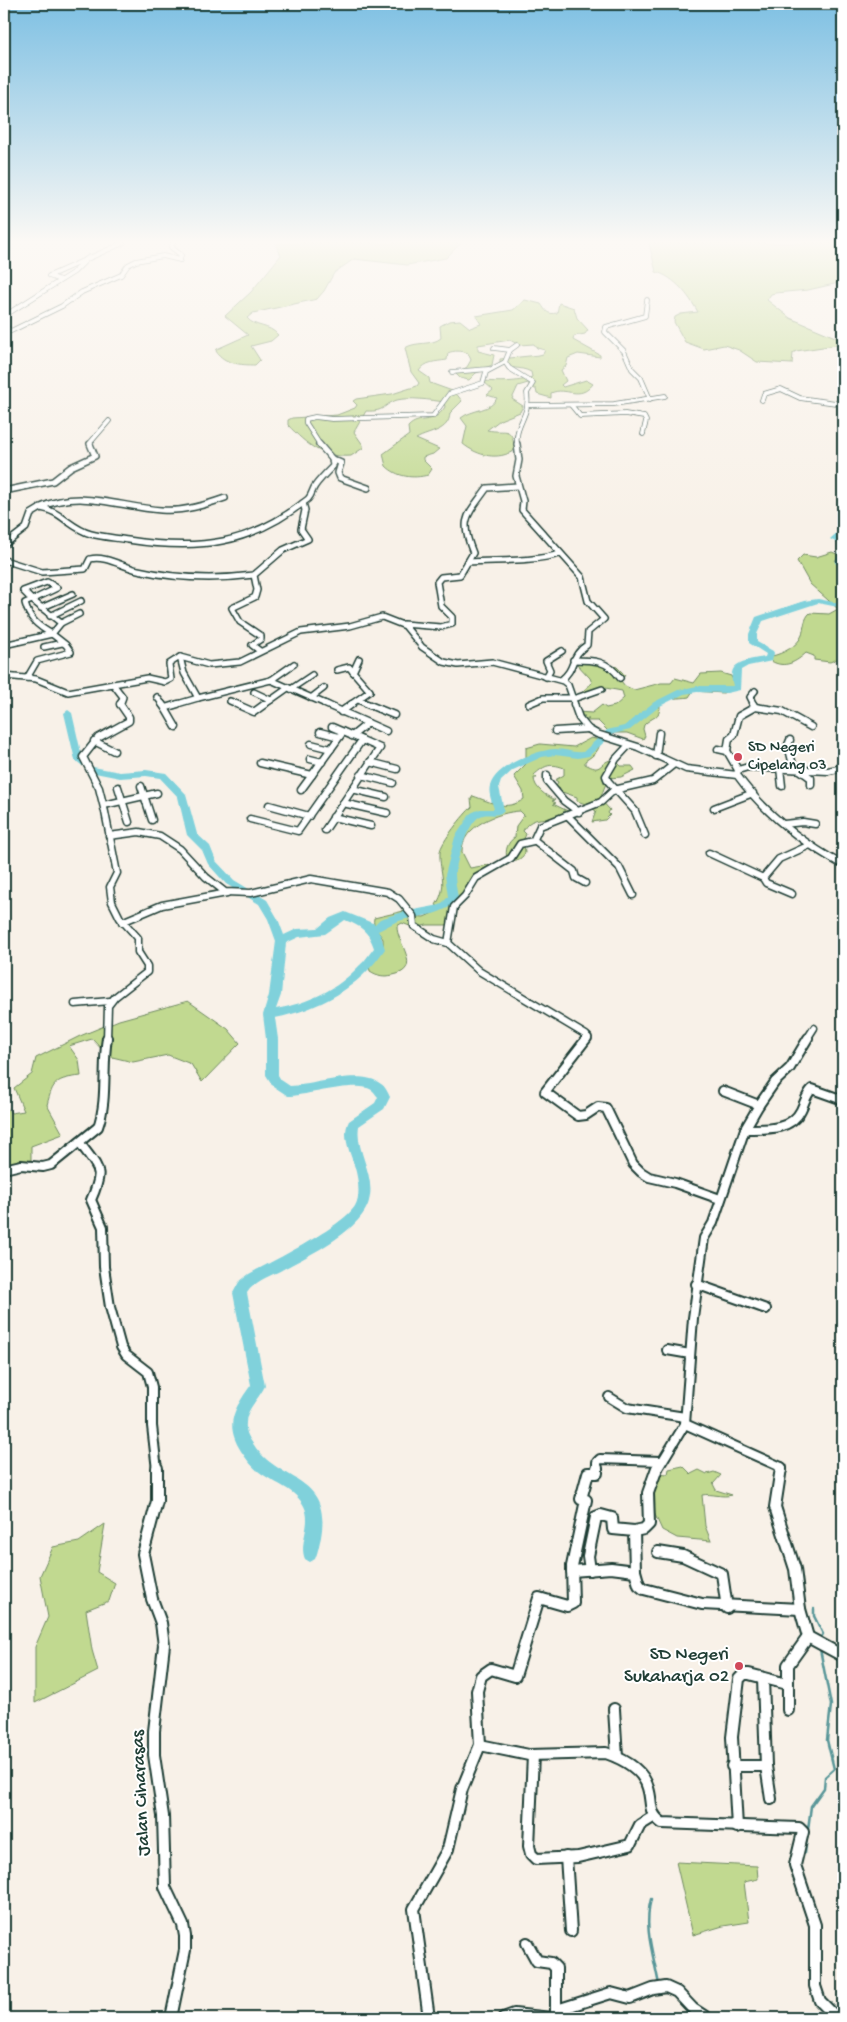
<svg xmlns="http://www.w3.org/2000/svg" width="847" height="2022" font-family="'Gochi Hand',sans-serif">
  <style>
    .green { fill: #c1d990; stroke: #708b62 }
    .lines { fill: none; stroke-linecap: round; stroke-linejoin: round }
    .stream { stroke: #599698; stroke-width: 2.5 }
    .river { fill: #80d1db; fill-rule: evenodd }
    .minor-far4-casing { stroke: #1f3d34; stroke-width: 5.5 }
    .minor-far3-casing { stroke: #1f3d34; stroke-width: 8 }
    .minor-far2-casing { stroke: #1f3d34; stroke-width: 9 }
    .minor-far1-casing { stroke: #1f3d34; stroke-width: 12 }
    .minor-casing { stroke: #1f3d34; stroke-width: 14 }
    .minor-far4 { stroke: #fff; stroke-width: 4 }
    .minor-far3 { stroke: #fff; stroke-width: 5 }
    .minor-far2 { stroke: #fff; stroke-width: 6 }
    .minor-far1 { stroke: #fff; stroke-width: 8 }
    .minor { stroke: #fff; stroke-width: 10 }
    .poi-dot { fill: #d1495b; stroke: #fff; stroke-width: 2 }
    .labels { text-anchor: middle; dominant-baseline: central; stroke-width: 4; stroke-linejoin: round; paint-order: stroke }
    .poi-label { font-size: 16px; fill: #1f3d34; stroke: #fff; text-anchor: start }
    .near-poi-label { font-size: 19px; fill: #1f3d34; stroke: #fff; text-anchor: end }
    .near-street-label { font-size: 19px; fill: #1f3d34; stroke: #fff }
  </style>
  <rect width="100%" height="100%" fill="#f8f1e8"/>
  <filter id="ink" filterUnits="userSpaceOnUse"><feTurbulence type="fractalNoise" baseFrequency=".02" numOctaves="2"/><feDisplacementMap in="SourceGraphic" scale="10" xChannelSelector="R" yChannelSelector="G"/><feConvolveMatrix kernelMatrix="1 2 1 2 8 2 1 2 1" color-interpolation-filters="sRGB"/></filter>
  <g filter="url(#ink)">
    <!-- green -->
    <g class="green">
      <path d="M277,243H461L446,258L407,265L354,259L334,273L324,291L317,299L253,313L247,318C255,328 269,324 278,335L271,341L251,346L260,360L255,365C241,365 224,364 216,351L217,349L248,335L225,316L251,292L281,255L276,246Z"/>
      <path d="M649,243H843V282L808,290L775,293L771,294L767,300L790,318L840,339L836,345L796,351L793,353L792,364L757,362L739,350L724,345L704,349L685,342L674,322L675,317L681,314L698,312C689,296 675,277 656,272Z"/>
      <path d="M525,300L541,304C546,311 547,315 557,313L559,303L574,308L577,318L588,330L585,334L574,336L573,340L600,355V357L578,354L568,358L566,366L561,370L566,381L561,385L563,387L586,380L593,384C579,402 567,386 551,393V398L537,394L536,389L531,388L528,383L518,386L512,399L523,406L520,412L500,420L487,430C507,434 511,424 515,450C498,461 478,456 463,444L467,426L461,418C472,409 492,411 497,398L487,395L493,390L483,381C497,382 518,383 532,377L531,372C520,366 510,370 500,363V359L539,355L543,354L545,350L537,348L534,344L519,345L510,340L478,345V351L494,355L492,365L485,368V370L476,373L469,380L460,378L456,374L467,367L471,360L468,353C462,351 454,350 448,353L447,360C435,362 426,361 419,371L429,378L430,383L455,392L462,401L450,413C449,432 430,431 416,439L439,449L433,454L423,457V460L432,469L428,475C413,479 397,477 386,466L383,454L409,435L408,427C420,414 432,427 445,407L444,402C431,400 409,397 397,400C382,405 386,412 366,411L354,432L363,445V448L351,456C322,458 307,445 288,425V420L292,418L337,415L355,408L357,405L353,401L356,399L392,394L417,386L419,383L411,372L405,348C416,341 431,346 441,338L440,326L449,321L460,320L470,328L481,324L476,316L513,310Z"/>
      <path d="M832,552L839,555L835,561L843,568V641L838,643L842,657L830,662L814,660V656L806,653C796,662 785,669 771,661L772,656C782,654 798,646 802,635C804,628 804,618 810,613L829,614L838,609L810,584L797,561L803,555L816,557Z"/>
      <path d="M586,657L617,667L625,675L621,681L625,686L634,690L661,683H671L675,678L694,683L701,674L721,673L731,676L737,688L723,693L693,691L689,697C679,699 669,696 660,704C661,719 652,716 644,725L643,729L645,736L643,739L627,733H610L598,721H585L589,719H580L585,716H576V712L592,713L602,705L606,708L615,706L624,698L622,691L600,687L594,692L583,694V691L592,683L590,678L575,662Z"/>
      <path d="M591,738L600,740C600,751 594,755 585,761V764C602,773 597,765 610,760L616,761L621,766H632L635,770L621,777L608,778L600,799L610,810L608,813L610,815L605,820L592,822L596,811L593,809L594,807L577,801V797L559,791L561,789L555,787L558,782L555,780L564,775V768C549,762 543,767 534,775L537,778H534C534,788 546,796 555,800L552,801L556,803L553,804L574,814L564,811L558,819C545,818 529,817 523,831L526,834L524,839L525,853C521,860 515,862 507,859C505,850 507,843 515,837L516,826L524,815L520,811C499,812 461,826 462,852L470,868L488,865L492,868L473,886L447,925H427L415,928L402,923L397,926C396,943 424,969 393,975C384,977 378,976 370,971L369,966L383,949V939C379,932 372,928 374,918L408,910V916L424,917L442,909L436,905C449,884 439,874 440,852C441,842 464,814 472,807L471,799L473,796C491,802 506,812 524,799L523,791L514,776L526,764V748L540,744L574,747Z"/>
      <path d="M188,1001L228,1029L240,1043L202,1082L191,1064L168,1055L133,1062L108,1056L92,1039L69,1046L79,1060L81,1076C56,1079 53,1081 47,1105L63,1134L31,1146V1164L4,1163V1104L11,1113L24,1111L14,1088L32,1074L36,1058L80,1036L119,1020Z"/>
      <path d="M683,1466L691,1474L699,1470L707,1474L714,1472L721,1475L713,1484L716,1490L732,1495C722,1498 712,1493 702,1495L705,1526L711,1541L677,1538L662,1530L651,1506L656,1473L668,1474L669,1469Z"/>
      <path d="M105,1524L97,1572L115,1583L109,1601L86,1610L92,1650L98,1671L35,1703V1647L48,1617L40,1576L53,1547L79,1542Z"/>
      <path d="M676,1862L757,1866L758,1879L744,1882L749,1922L723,1926L693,1935Z"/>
    </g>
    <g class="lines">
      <!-- stream -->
      <g class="stream">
        <path d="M814,1609V1616L823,1634L820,1639"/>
        <path d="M802,1855L805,1853L811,1806L824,1788L825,1777L834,1769L827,1740L831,1705L820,1649"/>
        <path d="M651,1899C643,1928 654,1956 659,1985"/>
        <path d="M687,2011V2018"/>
      </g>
      <!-- river -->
      <g class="river">
        <path d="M840,530H843V536L839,539L843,541V546L830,539Z"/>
        <path d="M840,550H843V568L835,563Z"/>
        <path d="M818,599L843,604V608L818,603L763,621L757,634V642L773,651L774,653L772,661L748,666L741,670L740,690L727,693L697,692L684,694L660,706L630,730L613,734L589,756L578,758L555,755L542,757L513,770L501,781L499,787L504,810C497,819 487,811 479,817C467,825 457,860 455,874C455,882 457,891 458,898C446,915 425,915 406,919C395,921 387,927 378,931L381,936L385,949C359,988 320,1009 275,1018L278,1039V1075L281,1080L290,1086C314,1086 360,1068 381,1084C385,1086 388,1093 390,1097L384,1109L359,1126C355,1152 376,1174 369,1201C362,1231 304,1258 278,1272C267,1277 253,1283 247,1293L265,1386C259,1399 246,1409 246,1423C245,1432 249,1438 254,1445C278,1483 332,1474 321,1537C319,1545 318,1552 315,1559L310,1562L305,1559C298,1543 313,1524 304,1506C296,1490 276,1484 262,1474C253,1468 247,1460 241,1451C224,1424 234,1409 251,1385L233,1293L239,1282L249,1274C273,1261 342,1227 355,1206C361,1196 358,1179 355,1168C351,1154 341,1136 349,1121L375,1103L378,1097C376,1095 375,1093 373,1091C360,1079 306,1096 288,1096L273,1086L266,1075V1039L263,1015L269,995L276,941L268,919L259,904L226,884L208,864L202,850L187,835L178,797L160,778L146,776L120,778L90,772L75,760L64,713L68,710L72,713L82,757L93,767L120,772L146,770L166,773L186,794L197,834L210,846L216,861L234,880L267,900L278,919L284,935L297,929L318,928L330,918L345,912L375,924L380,919L403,912L440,905L448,897L445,875L455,837L471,813L480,809H494C492,802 488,793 490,786C495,766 536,750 555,749C565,749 573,753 583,752L607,730L624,726L654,702L678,690L697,686H733C732,682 731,677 732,673C734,660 755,659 765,657L766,654L749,643V634L756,617L804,601ZM345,920C361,926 369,932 374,948C369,954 365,961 359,966C337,990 308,1003 276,1009L281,995L286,943L299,937L325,934Z"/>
      </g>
      <defs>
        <g id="minor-far4">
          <path d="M173,243L171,247L181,255L180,260"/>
          <path d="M60,280L49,276L123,243"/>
          <path d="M647,300L645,316L606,327L605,332L624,351L632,369L641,378L650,399"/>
          <path d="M4,316L74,272L89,257"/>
          <path d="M4,325L11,331L62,306L82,292L121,275L128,265L136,261L163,256L180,260"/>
          <path d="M494,348L510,350"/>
          <path d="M505,362L509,368L533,383L527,393C531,415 514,425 517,445"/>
          <path d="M452,372L489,369"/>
          <path d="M762,400L764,394L781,389L800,398L843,404"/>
          <path d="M529,405L614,404L665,396"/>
          <path d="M571,405L580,416L625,414L644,417L646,421L643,434"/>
          <path d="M91,445L90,443L109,421"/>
          <path d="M320,445L306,423V419L315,417L332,419L433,416L449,394L483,383L486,372L505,362L510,350L517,345"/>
        </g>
        <g id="minor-far3">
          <path d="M517,444L519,460L516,476L523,501L522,510L582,577L588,601L604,619L588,632L587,645C569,656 577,668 561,680"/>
          <path d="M332,459L341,463L338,473L340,478L368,488"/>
          <path d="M4,491L53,481L71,467L95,456L90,444"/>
          <path d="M41,507C82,489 119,507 161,510C183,512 205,505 225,498"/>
          <path d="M4,545L26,528L31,514L41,508C61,511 71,529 91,534C103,537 116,538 128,540C199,551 251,545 308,499C312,495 312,490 315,486C320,479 327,472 333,466L332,459L319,444"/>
          <path d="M4,560L42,572L85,569L90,559C105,555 123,567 138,570C177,579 215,580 254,575"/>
          <path d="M468,562C499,560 531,562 560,554"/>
          <path d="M47,582L57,588L32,600L23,591Z"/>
          <path d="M32,600L61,623L52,634"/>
          <path d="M32,600L25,603C29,619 38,626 52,634"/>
          <path d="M41,608L73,594"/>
          <path d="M50,616L81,601"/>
          <path d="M61,623L79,614"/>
          <path d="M403,624L441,627L452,624V617L441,606L437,582L441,577L460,575L473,553C459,519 467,516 487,488L518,486"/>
          <path d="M4,645L52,634"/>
          <path d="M44,647L62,643"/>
          <path d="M260,651L252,645L261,639V636L240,622L232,608L255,597L257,590L254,575L283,550L308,539L301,529L305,510L303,503"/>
          <path d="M573,660C593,660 608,660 620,678"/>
          <path d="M337,670L349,667L370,691L350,705"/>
          <path d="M353,672L359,659"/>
          <path d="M4,676L36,679L68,692L147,678L165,682L171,679L169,664L180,657L209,665L240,662L301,632L350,626L382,617L405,626L422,647L444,662L458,665L492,662L563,681L568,685L575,705"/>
          <path d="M546,677L550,670L546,661L562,651"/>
          <path d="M27,678L37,661L71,652L66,645L52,634"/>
          <path d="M271,680L294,664"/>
          <path d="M113,684L123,697L120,705"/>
          <path d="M291,689L312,675"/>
          <path d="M254,692L271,700"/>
          <path d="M157,697L163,705"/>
          <path d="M198,698L271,680L328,705"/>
          <path d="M311,698L324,688"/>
          <path d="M358,700L370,705"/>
          <path d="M230,701L239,705"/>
          <path d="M529,704L543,698H576L602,689"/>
          <path d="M174,705L198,698L184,673L180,657"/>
          <path d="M264,705L288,688"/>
          <path d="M754,705L750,697L755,691"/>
        </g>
        <g id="minor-far2">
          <path d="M162,704L165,708"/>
          <path d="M236,704L254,712L265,704"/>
          <path d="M325,704L368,723L352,736"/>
          <path d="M367,704L394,715"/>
          <path d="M574,704L579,718L588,729L597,734L638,747L686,769L737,775C765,814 801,842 843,865"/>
          <path d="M755,707L782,711L811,727"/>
          <path d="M341,712L352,704"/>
          <path d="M368,723L386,731"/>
          <path d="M176,727L165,708L178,704"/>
          <path d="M555,731L588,729"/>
          <path d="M320,732L339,737"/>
          <path d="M790,740L788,745L794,769"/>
          <path d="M94,741L114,751"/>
          <path d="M311,744L331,749"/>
          <path d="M629,745L616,759L606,776L608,781L635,811L645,835"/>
          <path d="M718,749L727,751L738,770"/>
          <path d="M727,751L729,739L734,735L739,716L755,707L753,704"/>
          <path d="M656,756L659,733"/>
          <path d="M310,759L322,762"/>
          <path d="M370,762L397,769"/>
          <path d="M260,763L312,775L343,732"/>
          <path d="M780,768L782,786"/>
          <path d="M800,770L811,778V785"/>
          <path d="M361,775L393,783"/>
          <path d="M547,775V781L564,801L579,812"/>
          <path d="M737,775L738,770L748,767L828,771L838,769L843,763"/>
          <path d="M141,786L152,820"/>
          <path d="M118,787L129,822"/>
          <path d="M352,789L386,797"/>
          <path d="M301,790L312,775"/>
          <path d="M343,803L387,813"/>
          <path d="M104,805L157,793"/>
          <path d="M269,805L309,816"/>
          <path d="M714,808L753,793"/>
          <path d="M568,816L619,867L633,895"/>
          <path d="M333,817L371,826"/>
          <path d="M250,819L298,831L362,740L332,727"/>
          <path d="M784,824L803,822L815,824"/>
          <path d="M325,830L380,748L362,740"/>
          <path d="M109,836L139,832L160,836L180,849L206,877L225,892L251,893L311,879L388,892L399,899L413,916L414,926L434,939L448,943L479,971L586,1035L587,1039"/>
          <path d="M534,840L574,871L576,878L585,883"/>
          <path d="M709,853L763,878L779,859L810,845"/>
          <path d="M763,878L766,883L792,894"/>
          <path d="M122,922L162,905L227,893"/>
          <path d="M448,943L454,907L465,896L476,878L511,858L520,844L533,841L540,826L601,802L614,790L653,781L673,765"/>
          <path d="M75,1004L110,1001"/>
          <path d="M107,1039L108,1006L115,997L147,972V966L138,952V938L120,918L112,902L110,887L117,873L105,812L99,788L83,757L98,738L129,721V717L120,704"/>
          <path d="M807,1039L814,1028"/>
        </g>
        <g id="minor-far1">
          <path d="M587,1038L545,1092L578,1116L586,1115L598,1107L606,1108L633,1164L641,1172L649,1177L675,1183L720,1199"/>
          <path d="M723,1091L759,1105L745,1129"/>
          <path d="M759,1105L775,1082L790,1068L808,1038"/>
          <path d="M80,1143C99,1170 105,1168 91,1200L103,1227L104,1267L110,1307L121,1347L126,1355L148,1372L152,1387V1426L157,1470"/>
          <path d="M4,1169L21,1165L43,1167L51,1165L98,1127C108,1099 102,1067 107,1038"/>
          <path d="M696,1284L766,1309"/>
          <path d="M667,1350L690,1354"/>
          <path d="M609,1397L627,1408L685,1417"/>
          <path d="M597,1470V1462L600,1459L661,1461"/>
          <path d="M657,1470L685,1424"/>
          <path d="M782,1470L781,1467L685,1424L693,1318L704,1238L713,1223L745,1129C765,1129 791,1131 801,1110C805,1102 806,1095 812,1089L843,1100"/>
        </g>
        <g id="minor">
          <path d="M157,1468V1501L143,1554L152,1599L161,1623L164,1645L154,1731V1755L163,1816L165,1887L183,1925L185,1936V1950L171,2018"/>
          <path d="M781,1468L775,1507L795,1569L800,1609L808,1637L843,1656"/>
          <path d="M634,1531L644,1529L649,1524L648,1493L657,1468"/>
          <path d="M658,1552L683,1556L722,1574L727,1608"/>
          <path d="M590,1570L588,1556L596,1517L601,1515L612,1518L613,1529L634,1531L635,1571"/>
          <path d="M572,1571L611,1568L635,1571L639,1585L644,1589L702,1604L800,1609"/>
          <path d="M763,1678L766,1766L771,1799"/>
          <path d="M614,1709L617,1757"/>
          <path d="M788,1710V1665L808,1637"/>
          <path d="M480,1745L477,1691L481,1676L491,1669L515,1676L539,1598L567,1606L573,1603L572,1566L586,1500L581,1499L588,1473H597V1468"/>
          <path d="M533,1755L529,1846L531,1854L536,1859L578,1857L630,1845L640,1825L653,1817"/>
          <path d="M732,1766H766"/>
          <path d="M737,1827L732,1737L739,1679L744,1674H749L787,1684"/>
          <path d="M566,1857L571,1931"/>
          <path d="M527,1943L537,1961L551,1963L556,1968V2018"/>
          <path d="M557,2010L611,1993L630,1998L653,1989L666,1987L677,1992L693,2009L707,2018"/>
          <path d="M429,2018L414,1909L448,1849L462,1789L480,1745L529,1755L606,1753C623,1759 643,1769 648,1788C653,1803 647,1812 662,1823L799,1828L803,1832L795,1865L815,1925V1986L820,2001L837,2018"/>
          <path d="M503,2018L514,2014L551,2018"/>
        </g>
      </defs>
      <!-- minor-far4 casing -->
      <use href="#minor-far4" class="minor-far4-casing"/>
      <!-- minor-far3 casing -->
      <use href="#minor-far3" class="minor-far3-casing"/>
      <!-- minor-far2 casing -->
      <use href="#minor-far2" class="minor-far2-casing"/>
      <!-- minor-far1 casing -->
      <use href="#minor-far1" class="minor-far1-casing"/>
      <!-- minor casing -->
      <use href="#minor" class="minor-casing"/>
      <!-- minor-far4 -->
      <use href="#minor-far4" class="minor-far4"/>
      <!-- minor-far3 -->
      <use href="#minor-far3" class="minor-far3"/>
      <!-- minor-far2 -->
      <use href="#minor-far2" class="minor-far2"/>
      <!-- minor-far1 -->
      <use href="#minor-far1" class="minor-far1"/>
      <!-- minor -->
      <use href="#minor" class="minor"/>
    </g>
  </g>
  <!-- sky -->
  <linearGradient id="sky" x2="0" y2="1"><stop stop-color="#7ec0e3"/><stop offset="0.46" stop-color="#fcf9f5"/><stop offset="1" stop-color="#fcf9f5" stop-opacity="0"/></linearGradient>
  <rect width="847" height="526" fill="url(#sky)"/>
  <!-- markers -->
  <g class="poi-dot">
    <circle cx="738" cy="757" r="5"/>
    <circle cx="739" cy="1666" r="5"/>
  </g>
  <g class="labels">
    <!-- poi labels -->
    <g class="poi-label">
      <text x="748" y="748">SD Negeri<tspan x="748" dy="18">Cipelang 03</tspan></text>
    </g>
    <!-- near-poi labels -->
    <g class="near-poi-label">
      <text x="729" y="1655">SD Negeri<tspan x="729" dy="22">Sukaharja 02</tspan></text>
    </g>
    <!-- near-street labels -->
    <g class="near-street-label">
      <text transform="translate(142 1793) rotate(-93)">Jalan Ciharasas</text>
    </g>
  </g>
  <!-- margin -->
  <rect width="847" height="2022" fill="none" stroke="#fff" stroke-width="20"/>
  <rect x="10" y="10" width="827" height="2002" fill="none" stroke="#1f3d34" stroke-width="2" filter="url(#ink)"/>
</svg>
